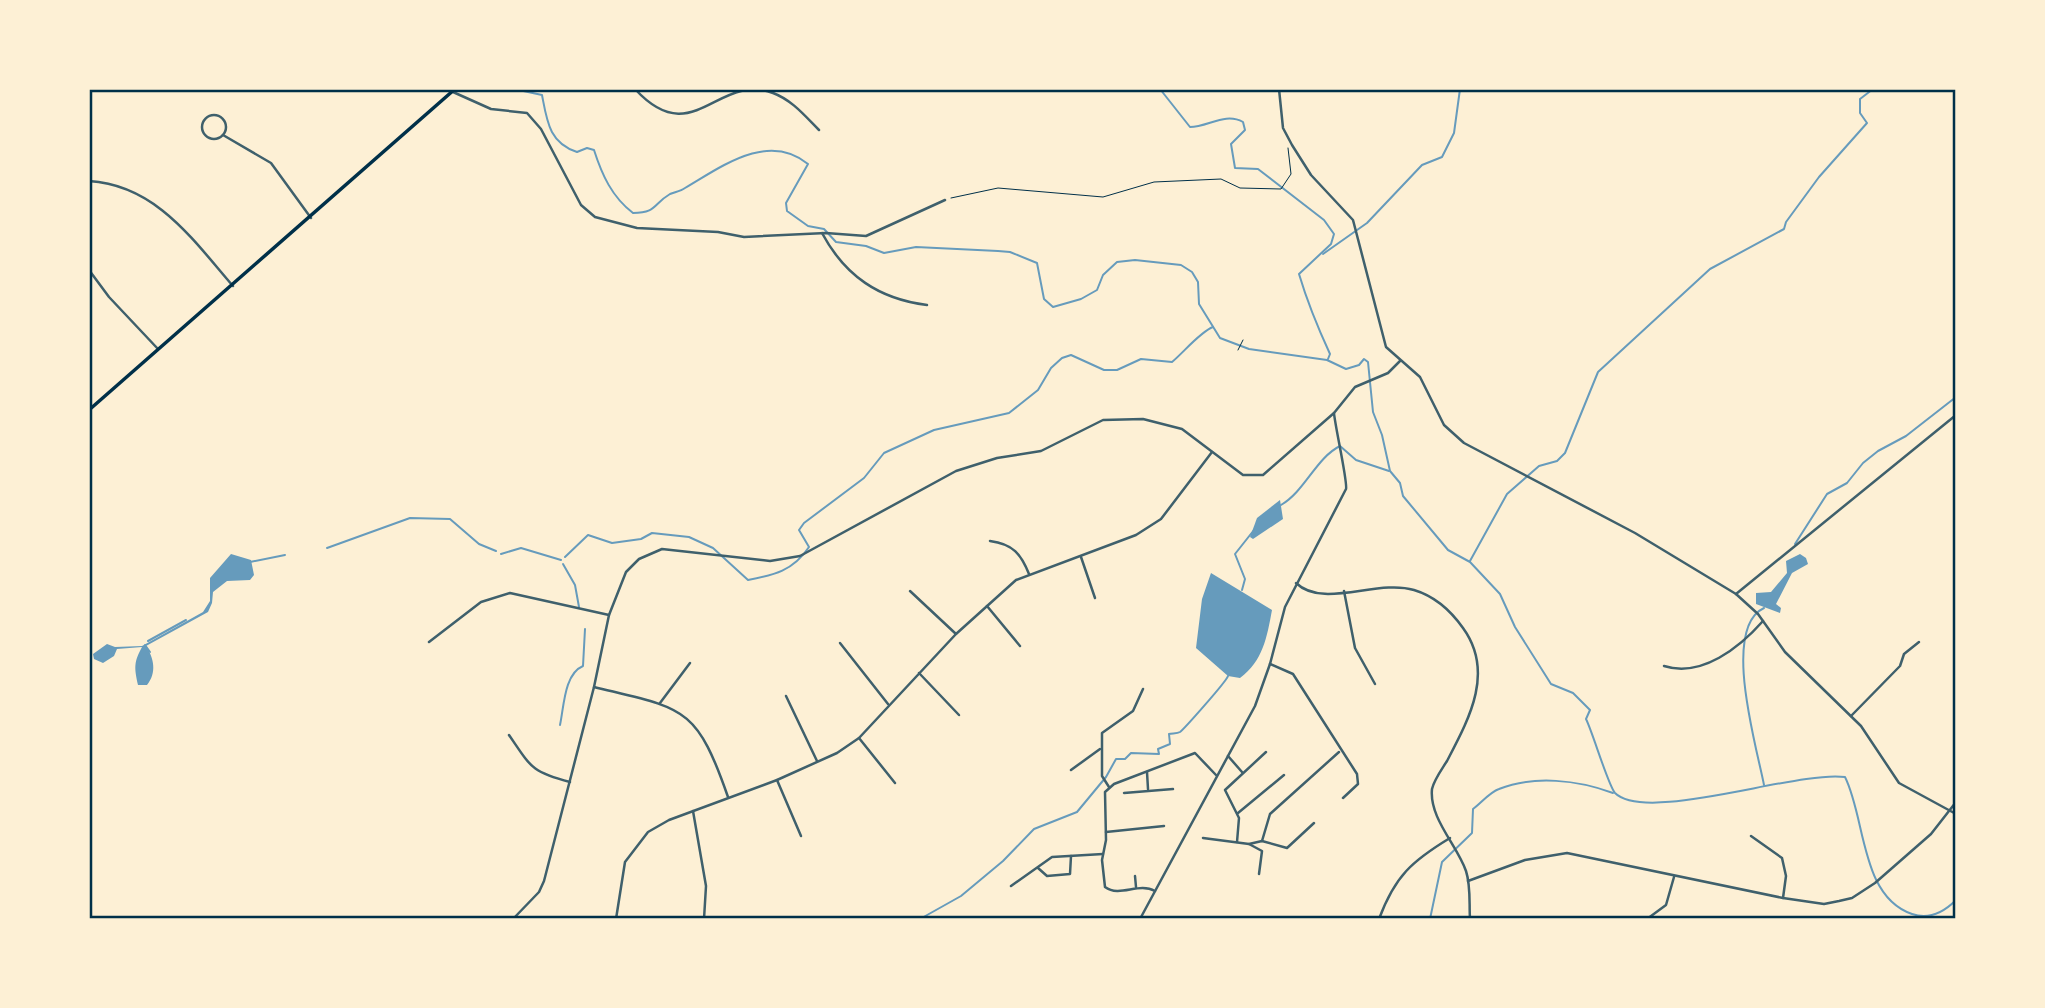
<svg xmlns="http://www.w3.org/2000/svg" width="2045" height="1008" font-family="'Noto Sans',sans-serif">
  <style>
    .water { fill: #669bbc }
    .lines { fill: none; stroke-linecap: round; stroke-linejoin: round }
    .stream { stroke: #669bbc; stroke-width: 2 }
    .path { stroke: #003049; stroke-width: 1 }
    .minor { stroke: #3f606c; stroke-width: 2.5 }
    .tertiary { stroke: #3f606c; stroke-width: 2.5 }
    .secondary { stroke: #003049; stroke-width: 3.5 }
    .neatline { fill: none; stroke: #003049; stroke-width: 2.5 }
  </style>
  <rect width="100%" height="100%" fill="#fdf0d5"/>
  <!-- water -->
  <g class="water">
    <path d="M1280,500L1283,519L1253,539L1250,537L1257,518Z"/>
    <path d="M231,554L251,560L254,575L250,580L227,581L213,592L212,603L208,612L146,646C154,658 157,673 147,685H138C134,667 134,662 142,647L117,649L114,656L103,663L94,659L93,654L107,644L115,647L142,646L203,612L210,601V578Z"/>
    <path d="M1800,554L1806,558L1808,564L1792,573L1776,604L1781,608L1780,613L1756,604V593L1771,592L1787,573L1786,561Z"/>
    <path d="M1211,573L1272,610C1267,637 1263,661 1240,678L1228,676L1196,648L1202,599Z"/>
  </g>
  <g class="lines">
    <!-- stream -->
    <g class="stream">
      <path d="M514,89L542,95C547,121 549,143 577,152L587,148L594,150C602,175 612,197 633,213C657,213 653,204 670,194C675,192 681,191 685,188C721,167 768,131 808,164L786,203L787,211L808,226L824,229L836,242L866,246L884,253L916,247L998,251L1010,252L1037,263L1044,299L1053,307L1081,299L1097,290L1103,275L1117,262L1135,260L1181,265L1192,272L1198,282L1199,304L1220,338L1249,349L1327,360L1346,369L1359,365L1364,359L1368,362L1373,412L1382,435L1390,471L1400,483L1403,496L1448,550L1470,562L1500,594L1515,627L1551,684L1573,693L1590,710L1586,719C1593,733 1608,785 1615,793C1646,824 1798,770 1845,777C1866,819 1860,896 1912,914C1929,920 1944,912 1956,900"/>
      <path d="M1160,89L1190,127C1208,127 1225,112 1243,122L1245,130L1231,144L1235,168L1258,169L1324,220L1334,234L1331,244L1299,274C1307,301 1318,328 1330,354L1328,359"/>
      <path d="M1323,254L1367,223L1422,165L1442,157L1454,133L1460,89"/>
      <path d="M1281,505C1305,491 1316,458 1340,446L1356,460L1389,471"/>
      <path d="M1795,544L1827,494L1847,483L1863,463L1878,451L1906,436L1956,397"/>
      <path d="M327,548L410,518L450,519L479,544L496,551"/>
      <path d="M501,554L521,548L561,560"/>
      <path d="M565,557L588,535L612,543L641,539L652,533L689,537L713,548L748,580C774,575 793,571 809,547L799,530L804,523L864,478L884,453L934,430L1009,413L1038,390L1051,368L1062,358L1071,355L1104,370H1117L1141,359L1172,362C1184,352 1200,332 1213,327"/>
      <path d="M1470,561L1507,494L1539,466L1557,461L1565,453L1598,372L1710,269L1784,229L1786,222L1819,177L1867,123L1860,113V99L1873,89"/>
      <path d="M250,562L285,555"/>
      <path d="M563,564L575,585L579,607"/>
      <path d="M1242,590L1245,579L1235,554L1254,530"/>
      <path d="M1764,608C1721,628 1757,748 1764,785"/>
      <path d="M148,641L186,620"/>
      <path d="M145,645L150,652"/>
      <path d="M560,725C564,707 564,674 583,666L585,629"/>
      <path d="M920,919L961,896L1003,861L1034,829L1077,812L1106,777L1116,759H1125L1131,753L1159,754L1158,749L1170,744L1169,734C1172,733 1177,734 1180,732C1184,729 1226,682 1228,676"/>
      <path d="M1430,919L1442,862L1472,833L1473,809C1481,803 1490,792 1499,789C1534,775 1578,780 1613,793"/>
    </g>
    <!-- path -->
    <g class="path">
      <path d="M951,198L998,188L1103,197L1154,182L1221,179L1240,188L1281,189L1291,174L1288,148"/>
      <path d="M1238,350L1243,340"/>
    </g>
    <!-- minor -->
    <g class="minor">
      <path d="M635,89C693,152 717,72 773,93C792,100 805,116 819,130"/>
      <path d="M453,92L491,109L527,113L541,129L581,205L595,217L637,228L718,232L744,237L826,233L866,236L945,200"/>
      <circle cx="214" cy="127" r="12"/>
      <path d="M223,135L271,163L311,218"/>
      <path d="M89,181C156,185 193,240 233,286"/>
      <path d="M822,233C845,276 879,299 927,305"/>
      <path d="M89,270L109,297L158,349"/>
      <path d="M990,541C1013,544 1021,554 1029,574"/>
      <path d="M1081,557L1095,598"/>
      <path d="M1296,583C1323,609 1377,579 1414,590C1434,596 1451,611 1463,628C1495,672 1469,719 1447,761C1442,769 1434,780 1432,789C1429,818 1457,845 1466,871C1471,886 1469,904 1470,919"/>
      <path d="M910,591L956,634"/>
      <path d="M1344,591L1355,648L1375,684"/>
      <path d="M1736,594L1956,415"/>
      <path d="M987,606L1020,646"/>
      <path d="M429,642L481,602L510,593L609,615"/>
      <path d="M840,643L888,704"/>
      <path d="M1270,664L1293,674L1357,774L1358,784L1343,798"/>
      <path d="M1664,666C1702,678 1740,647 1763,621"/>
      <path d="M919,673L959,715"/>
      <path d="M594,687C684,709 696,705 728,797"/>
      <path d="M786,696L817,761"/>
      <path d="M660,703L690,663"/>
      <path d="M1851,716L1900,666L1904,654L1919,642"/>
      <path d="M509,735C531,767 531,772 570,782"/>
      <path d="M859,738L895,783"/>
      <path d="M1228,756L1242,772"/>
      <path d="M1071,770L1100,749"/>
      <path d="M1147,772L1148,789"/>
      <path d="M777,780L801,836"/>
      <path d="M1109,787L1102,776V733L1133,711L1143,689"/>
      <path d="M1124,793L1173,789"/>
      <path d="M693,811L706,886L704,919"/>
      <path d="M1238,813L1284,775"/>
      <path d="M1106,832L1164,826"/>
      <path d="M1751,836L1782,858L1786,876L1783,898"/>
      <path d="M1203,838L1249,844L1262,841L1287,848L1314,823"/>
      <path d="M1262,841L1270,814L1339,752"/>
      <path d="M1237,842L1239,818L1225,790L1266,752"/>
      <path d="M1249,844L1262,851L1259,874"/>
      <path d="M1038,868L1047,876L1070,874L1071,856"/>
      <path d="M1135,876L1136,887"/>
      <path d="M1468,881L1525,860L1567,853L1783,898L1824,904L1839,901L1852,898L1875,883L1931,834L1956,802"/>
      <path d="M1011,886L1052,857L1103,854"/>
      <path d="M1155,891C1138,882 1120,898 1105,887L1102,860L1106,840L1105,792L1114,784L1195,753L1216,775"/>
      <path d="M616,919L625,862L648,832L669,820L777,780L837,753L859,738L956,634L1016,580L1136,535L1161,519L1212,452"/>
      <path d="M1140,919L1255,706L1270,664L1285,607L1346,489C1348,483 1335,426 1334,413"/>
      <path d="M1379,919C1395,876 1412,861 1450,838"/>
      <path d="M1647,919L1666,905L1674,877"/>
    </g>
    <!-- tertiary -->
    <g class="tertiary">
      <path d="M1279,89L1283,128L1292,145L1311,175L1353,220L1386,347L1420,377L1444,425L1464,443L1635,533L1736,594L1758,614L1785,652L1861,726L1899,783L1956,814"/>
      <path d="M513,919L539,892L544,881L594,687L609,615L626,572L639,559L662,549L770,561L800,556L956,471L997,458L1041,451L1103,420L1143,419L1182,429L1243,475H1263L1334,413L1355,387L1388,373L1400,361"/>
    </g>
    <!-- secondary -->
    <path class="secondary" d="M89,410L455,89"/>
  </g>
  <!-- border -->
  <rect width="2045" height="1008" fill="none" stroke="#fdf0d5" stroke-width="182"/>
  <rect x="91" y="91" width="1863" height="826" class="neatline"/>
</svg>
